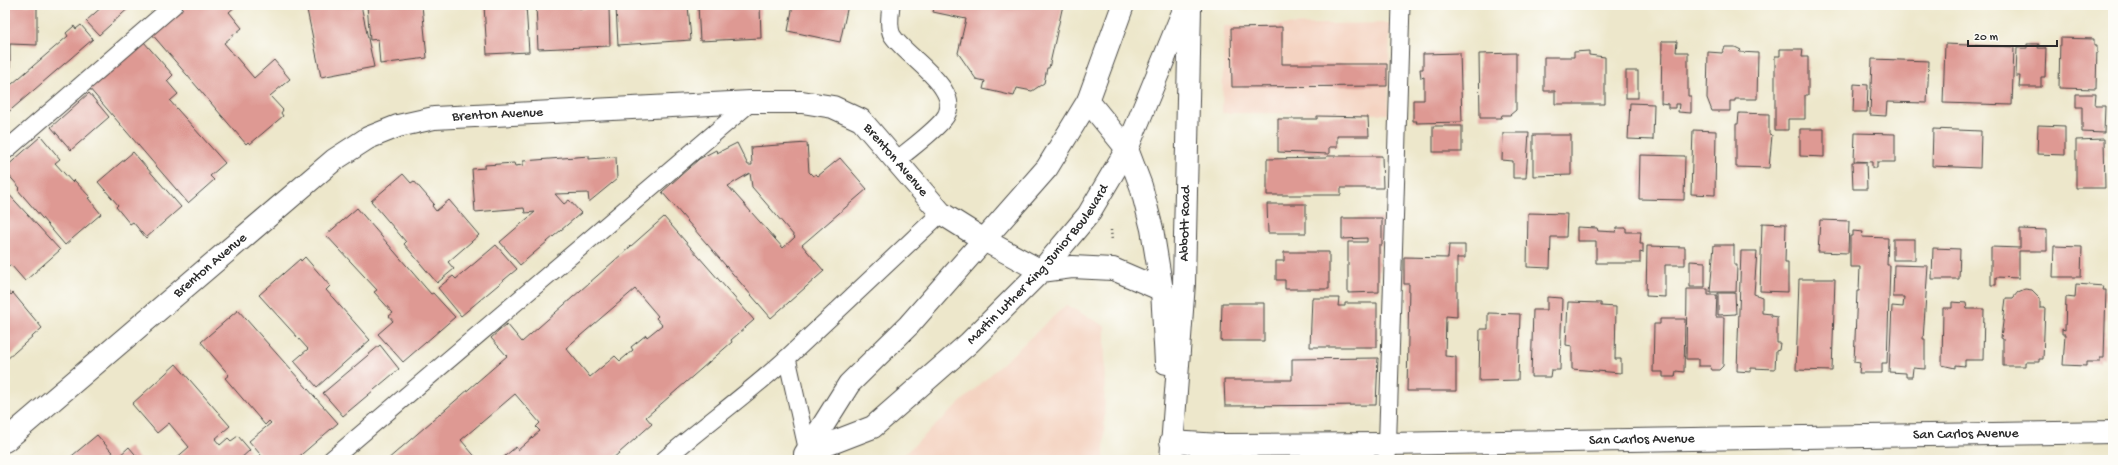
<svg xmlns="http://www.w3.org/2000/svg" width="2118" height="465" font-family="'Gochi Hand',sans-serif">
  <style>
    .built { fill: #f4d3c1 }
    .building { fill: #de9993; fill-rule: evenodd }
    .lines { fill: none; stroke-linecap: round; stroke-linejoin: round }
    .lane-casing { stroke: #484743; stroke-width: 19 }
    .street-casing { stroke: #484743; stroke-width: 24 }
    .secondary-casing { stroke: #484743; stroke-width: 24 }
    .path { stroke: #484743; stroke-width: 2.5; stroke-dasharray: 1 3; stroke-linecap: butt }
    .lane { stroke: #fff; stroke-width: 17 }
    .street { stroke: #fff; stroke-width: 22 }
    .secondary { stroke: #fff; stroke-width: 22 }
    .labels { text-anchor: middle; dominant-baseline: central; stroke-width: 3.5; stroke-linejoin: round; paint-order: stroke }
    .street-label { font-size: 14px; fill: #2b2b2b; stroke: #fdfcf7 }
  </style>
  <rect width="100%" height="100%" fill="#fdfcf7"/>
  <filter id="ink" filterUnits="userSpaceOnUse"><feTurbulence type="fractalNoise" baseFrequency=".025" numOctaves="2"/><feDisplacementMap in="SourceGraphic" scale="8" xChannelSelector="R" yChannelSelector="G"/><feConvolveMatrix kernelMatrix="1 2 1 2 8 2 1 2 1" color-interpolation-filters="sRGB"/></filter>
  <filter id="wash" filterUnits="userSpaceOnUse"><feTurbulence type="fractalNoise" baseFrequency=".012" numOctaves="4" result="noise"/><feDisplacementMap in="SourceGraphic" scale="16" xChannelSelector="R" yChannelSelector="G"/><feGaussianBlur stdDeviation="0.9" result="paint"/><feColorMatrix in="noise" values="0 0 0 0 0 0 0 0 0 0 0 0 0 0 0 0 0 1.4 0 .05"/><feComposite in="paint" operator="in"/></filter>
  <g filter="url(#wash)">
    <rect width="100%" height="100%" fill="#ede7cb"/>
    <!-- built -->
    <g class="built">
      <path d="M1390,23L1388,114L1222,113L1224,26Z"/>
      <path d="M1066,305L1105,326L1104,460H898Z"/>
    </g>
    <g id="blocks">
      <!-- building -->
      <g class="building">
        <path d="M5,5H37V45L10,44V69H5Z"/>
        <path d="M104,5H132L99,35L86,21Z"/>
        <path d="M184,5H237L229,12L242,28L224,43L254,78L274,60L290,79L270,96L283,110L281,113L283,116L250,144L248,142L246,144L151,33Z"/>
        <path d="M306,5H361L374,67L321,77Z"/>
        <path d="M367,5H422L427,58L380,64L378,39L370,40Z"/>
        <path d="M484,5H526L529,52L487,54Z"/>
        <path d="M536,5H573L574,7L580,6V9L589,8V6L592,5L609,7L610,46L538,49Z"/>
        <path d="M620,5H688L691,40L618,45L616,7H620Z"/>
        <path d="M698,5H760L761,38L700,41Z"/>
        <path d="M793,5H848L840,42L788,31Z"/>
        <path d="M935,5H1063L1049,68H1047L1044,83L1032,91L1017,88L1014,96L983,89L985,81L976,79L958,53L966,19L933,12Z"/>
        <path d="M81,25L93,39L5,115V90L68,36L66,33L74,26L76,29Z"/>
        <path d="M1282,27V64H1387V86L1232,87L1231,28Z"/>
        <path d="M2060,38L2094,39V46H2097L2096,89L2059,88Z"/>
        <path d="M143,41L173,75L167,81L178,94L170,101L225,163L210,176L214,180L188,203L89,88Z"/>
        <path d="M1662,41H1677L1676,52H1688V96H1691V113L1678,112L1679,104H1675V108H1668V104L1661,103Z"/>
        <path d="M1945,44L2014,47L2012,105L1943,103Z"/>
        <path d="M2027,44H2039L2038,48H2046L2045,77H2041V87H2019L2020,76H2016L2017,48H2027Z"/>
        <path d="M1725,47H1735L1741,50L1739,52L1758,53L1757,99H1735V101H1730V111H1712L1707,98L1708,52L1722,53Z"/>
        <path d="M1780,49H1803L1802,57H1808V95H1805V119H1788V130H1775V56H1780Z"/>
        <path d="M1589,51V55L1605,57V104H1555V91H1544V57H1574V52Z"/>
        <path d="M1460,53L1462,122L1416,123L1417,121H1413V100H1424V77L1421,78L1420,69H1423V54Z"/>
        <path d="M1516,53V110L1510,115H1502L1501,118H1480L1479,54Z"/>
        <path d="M1872,59L1929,61L1927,103L1887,102L1886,116L1870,115Z"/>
        <rect x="1626" y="71" width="12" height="27"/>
        <path d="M1854,84L1868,85L1867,112H1853Z"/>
        <path d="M89,93L109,117L71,150L51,127Z"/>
        <path d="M2076,94H2096L2095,106H2105L2104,133L2082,132V107H2076Z"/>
        <path d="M1630,103L1654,104L1653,140L1628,139Z"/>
        <path d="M1739,113L1769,114V134L1772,135L1769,168L1736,167V124H1738Z"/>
        <path d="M1317,116L1368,117L1369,136H1337V147H1329V154L1278,152V119H1317Z"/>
        <path d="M2038,125L2065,126V155L2037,154Z"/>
        <rect x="1433" y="126" width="29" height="26"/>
        <path d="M1800,129H1824V157L1800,156Z"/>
        <path d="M1933,129L1981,131L1980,168L1932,166Z"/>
        <path d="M1693,130L1716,131L1715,195L1691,194Z"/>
        <path d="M1503,133H1529L1526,178H1513V161L1502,160Z"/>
        <path d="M1855,133L1895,134V162H1877V168H1872V162L1854,161Z"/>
        <path d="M1533,135H1571V175L1533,176Z"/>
        <path d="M41,136L60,159L55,163L72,182L74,180L90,197L88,198L101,214L65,245L18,190L20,188L5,171V168Z"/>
        <path d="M2104,139L2105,188H2076V140Z"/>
        <path d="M737,143L748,165H752L751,147L807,143L809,172L813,176L816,174L818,176L840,158L867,189L802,245L824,271L771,318L662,192L699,159L716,150L717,153ZM750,173L752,187L795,237L783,248L728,186Z"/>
        <path d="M133,152L181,207L146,238L133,222L130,224L116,207L118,205L98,182Z"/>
        <path d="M1640,155L1685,156L1684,200L1639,199Z"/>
        <path d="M589,156V159L616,157L617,179L589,202L588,193L555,194L564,204L569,200L581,213L520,265L500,242L535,212L525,213L524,208L475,212L472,169L485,168V165L514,163L515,166L523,165V161Z"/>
        <path d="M1327,156H1382L1383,188H1341V195H1267V159L1326,158Z"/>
        <path d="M1852,162H1866L1867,189H1853Z"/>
        <path d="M403,174L411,183L414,181L434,204L432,206L436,211L449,200L479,235L448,262L454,269L437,283L404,244L406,242L371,201Z"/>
        <path d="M5,190L60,250L25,281L11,265L9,266L5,261Z"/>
        <path d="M1267,204H1306V233H1268Z"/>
        <path d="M357,208L431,294L433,293L455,317L403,362L378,334L393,321L389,316L393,313L374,292L377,290L326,235Z"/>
        <path d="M1528,213L1567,214L1566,237H1551L1550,268L1527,267Z"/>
        <path d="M664,217L754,320L731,340L732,342L646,417L652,424L611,460H500L516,447L518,450L540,431L536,427L540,423L515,394L461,440L478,460H387L507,356L491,338L507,324L522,342ZM635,289L658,316L656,318L662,325L647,337L646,335L631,347L633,350L620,361L615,356L590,377L566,348Z"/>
        <path d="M1342,218H1382V245H1379V292L1348,293V242H1367V238L1342,239Z"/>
        <path d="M1820,220L1849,221L1848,253L1818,252Z"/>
        <path d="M1762,223L1786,224L1785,262H1788V292L1760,291Z"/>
        <path d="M1577,227L1597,228L1598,231L1616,232L1617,228H1626V232H1641L1640,244H1643V253L1640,252V263H1596V241H1577Z"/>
        <path d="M2020,229L2047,230V251H2019V278L1996,277V285H1991V247L2020,248Z"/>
        <path d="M1853,231L1863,232L1862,237L1888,238L1887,265H1890L1887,363H1882V373H1859L1860,363L1854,362L1857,291H1859L1860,267H1850V236H1853Z"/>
        <rect x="1893" y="239" width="22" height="21"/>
        <path d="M496,245L517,269L461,316L438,288L453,276L456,279Z"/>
        <path d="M1449,245H1465V258H1457V317L1446,316L1445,356L1456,357V391H1407L1409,284H1404V257L1448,258Z"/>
        <path d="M1714,245H1734V265H1737L1736,292H1710Z"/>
        <path d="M1647,246L1685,247V265H1665V297L1646,296Z"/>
        <path d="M2054,246L2082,247L2081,277H2053Z"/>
        <path d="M1933,248L1960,249L1959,279H1932Z"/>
        <path d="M1741,251H1757L1754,294L1762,297V313L1771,314V316L1777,317V343H1780L1779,350L1776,351L1775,369L1751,368V372L1737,371Z"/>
        <path d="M1284,252H1329V289H1285V280H1276V261H1284Z"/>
        <path d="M305,257L330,286L326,290L370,340L317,387L294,361L308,349L259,295L300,259L301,261Z"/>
        <path d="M1690,261L1705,262V287H1690Z"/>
        <path d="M1894,265L1928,266L1923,339H1925V369L1913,368L1912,377H1906V373L1889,372L1892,306L1903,307L1904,297H1893Z"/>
        <path d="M1799,279H1835L1832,371L1796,370Z"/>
        <path d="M2076,284L2104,286L2103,290H2106L2104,358H2100V362H2086V366L2063,365L2065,334H2062V329L2065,330L2066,297L2075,298Z"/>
        <path d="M5,288L11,295L13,293L42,328L6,360Z"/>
        <path d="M1687,289H1708V295H1717L1716,317H1724L1723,366L1719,370H1712L1710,366H1698V359H1686Z"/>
        <path d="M2025,289L2032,290L2040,298V308H2045L2043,359H2039V362H2025V366H2003V339L2001,338L2006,298H2013L2018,292Z"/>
        <path d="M1718,293H1735L1736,314L1718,315Z"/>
        <path d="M1547,297L1562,298L1560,370H1551L1550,377H1531L1533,310H1547Z"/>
        <path d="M1312,298H1339L1338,306H1345V303H1377V347H1310Z"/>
        <path d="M1568,302L1601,303V306L1616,307L1615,359H1621V373L1572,369V346L1566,345Z"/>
        <path d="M1952,302L1966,303L1967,309H1984L1983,360H1965V366L1955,365V368L1942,365L1943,308H1952Z"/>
        <path d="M1222,303H1264V341H1221Z"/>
        <path d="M238,310L338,423L295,460H265L249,441L271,423L269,421L265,425L225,378L229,375L201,342Z"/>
        <path d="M1488,313L1520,314L1518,380L1479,381L1480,329H1488Z"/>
        <path d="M1660,319H1685L1684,372L1676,371L1675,377H1663V372H1653L1654,324H1660Z"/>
        <path d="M380,345L399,369L343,416L323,393Z"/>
        <path d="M1378,358L1376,405L1225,406L1224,380H1292V359Z"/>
        <path d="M176,364L230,426L215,439L220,445L228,438L231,441L238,436L250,450L239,460H174L189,447L169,423L157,433L132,404Z"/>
        <path d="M97,435L117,458L129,447L140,460H67Z"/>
      </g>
    </g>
  </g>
  <g filter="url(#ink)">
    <use href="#blocks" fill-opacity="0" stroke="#484743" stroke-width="1"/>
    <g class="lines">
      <defs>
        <g id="lane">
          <path d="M891,5C890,14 888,27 892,35C905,57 968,91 943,120C930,135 911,148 896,161"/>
          <path d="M5,151L174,5"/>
          <path d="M808,452L787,358L941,213"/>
          <path d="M331,460L751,102"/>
          <path d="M664,460C704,425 748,394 787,358"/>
          <path d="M1387,460L1401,5"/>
        </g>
        <g id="street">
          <path id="s1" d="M5,441L334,160L368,138L398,126L434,118L751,102H802L833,107L861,120L941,213L984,240L1041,271"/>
          <path id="s2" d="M1171,442L1220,445L1387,444L2113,432"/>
        </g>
        <g id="secondary">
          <path d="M1088,101L1127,149L1141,186L1152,229L1162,290L1166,363"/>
          <path d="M1041,271L1072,267L1113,269L1162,290"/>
          <path id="s3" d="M808,452L873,427L969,343L1041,271L1088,215L1127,149L1186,5"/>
          <path d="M805,454L849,384L909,325L1047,168L1088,101L1123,5"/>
          <path id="s4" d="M1171,460L1184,283L1190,8"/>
        </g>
      </defs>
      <!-- lane casing -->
      <use href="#lane" class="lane-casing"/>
      <!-- street casing -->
      <use href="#street" class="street-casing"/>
      <!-- secondary casing -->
      <use href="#secondary" class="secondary-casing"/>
      <!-- path -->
      <path class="path" d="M1111,230L1112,241"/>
      <!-- lane -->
      <use href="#lane" class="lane"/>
      <!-- street -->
      <use href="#street" class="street"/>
      <!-- secondary -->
      <use href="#secondary" class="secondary"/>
    </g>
  </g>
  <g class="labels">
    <!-- street labels -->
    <g class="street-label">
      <text stroke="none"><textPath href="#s1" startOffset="606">Brenton Avenue</textPath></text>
      <text stroke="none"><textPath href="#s1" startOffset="1026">Brenton Avenue</textPath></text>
      <text stroke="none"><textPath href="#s4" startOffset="237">Abbott Road</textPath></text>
      <text stroke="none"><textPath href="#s3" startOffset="302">Martin Luther King Junior Boulevard</textPath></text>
      <text stroke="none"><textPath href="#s1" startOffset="270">Brenton Avenue</textPath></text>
      <text stroke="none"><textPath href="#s2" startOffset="795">San Carlos Avenue</textPath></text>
      <text stroke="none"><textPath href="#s2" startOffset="471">San Carlos Avenue</textPath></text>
    </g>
  </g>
  <!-- margin -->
  <rect width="2118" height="465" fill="none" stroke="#fdfcf7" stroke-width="20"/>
  <!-- scale -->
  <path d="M1968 40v6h89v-6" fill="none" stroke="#2b2b2b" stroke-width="2"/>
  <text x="1974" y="40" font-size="12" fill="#2b2b2b" stroke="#fdfcf7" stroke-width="3" paint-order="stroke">20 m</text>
</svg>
